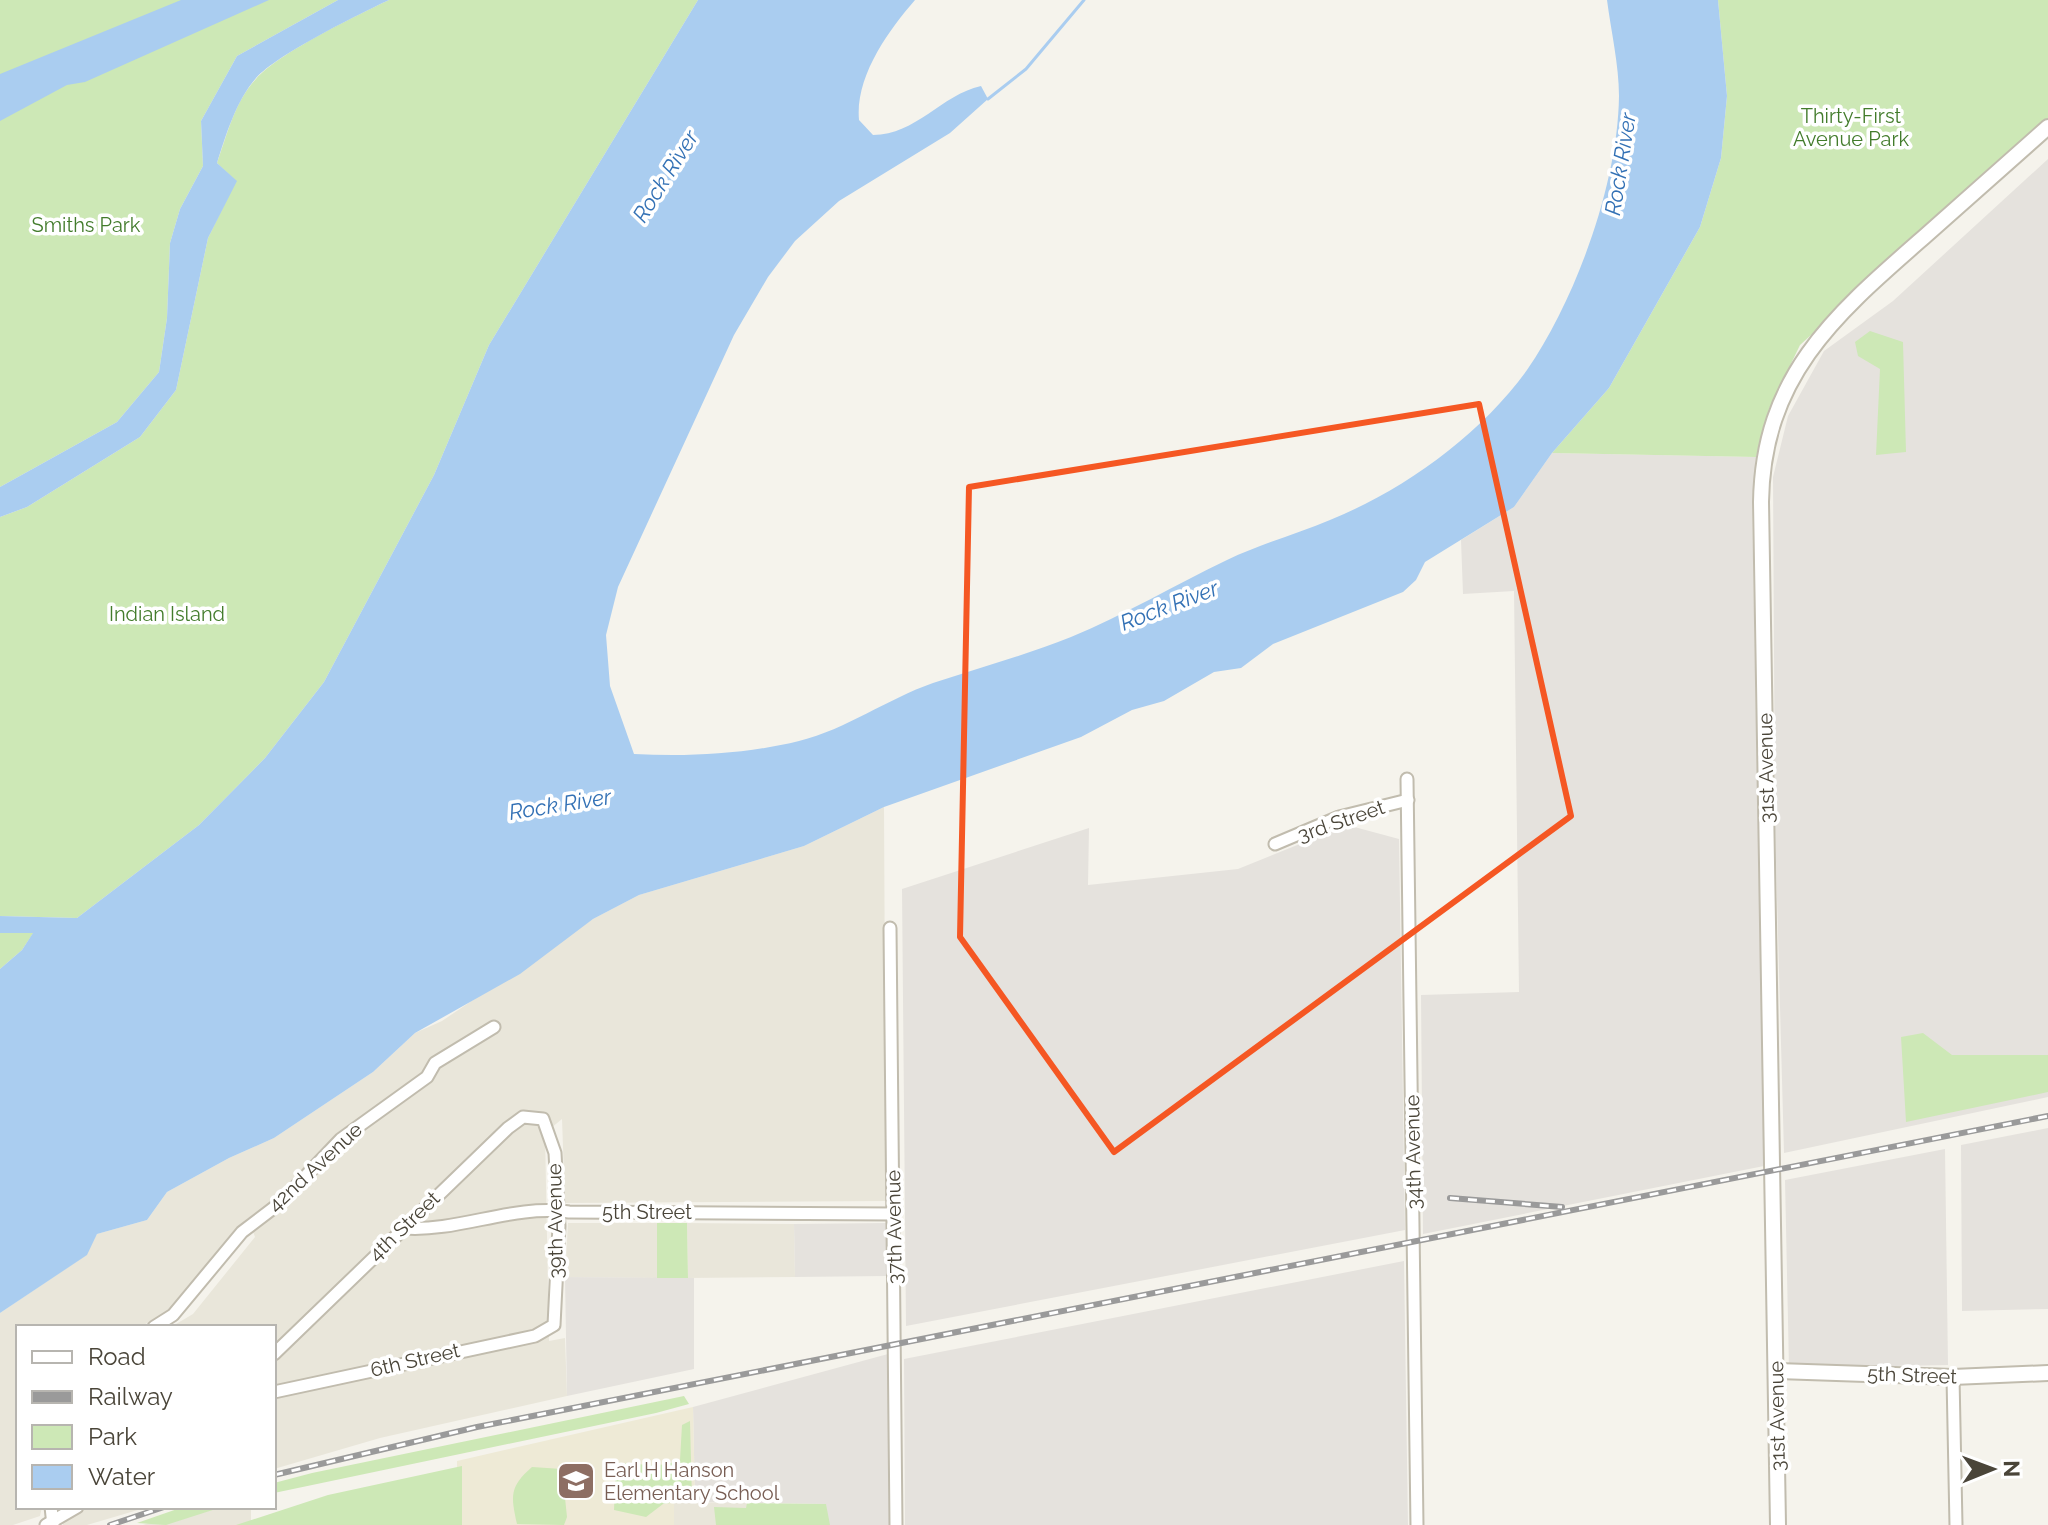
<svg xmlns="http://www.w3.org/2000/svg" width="2048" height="1525" font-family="Raleway,sans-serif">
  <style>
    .residential { fill: #e9e6da }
    .industrial { fill: #e5e2dd }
    .education { fill: #eeead6 }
    .green { fill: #cde8b6 }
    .water { fill: #aacdf0 }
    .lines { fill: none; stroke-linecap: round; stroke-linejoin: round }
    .stream { stroke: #aacdf0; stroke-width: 3 }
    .minor-casing { stroke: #c1bcae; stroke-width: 15 }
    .tertiary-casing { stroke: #c1bcae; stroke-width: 18 }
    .minor { stroke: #fff; stroke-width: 11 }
    .tertiary { stroke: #fff; stroke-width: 14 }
    .rail-casing { stroke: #9a9a9a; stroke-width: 6 }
    .rail { stroke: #fff; stroke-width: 3; stroke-dasharray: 9; stroke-linecap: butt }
    .marked { fill: none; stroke: #f55723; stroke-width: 6; stroke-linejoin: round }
    .labels { text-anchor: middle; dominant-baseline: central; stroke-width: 7; stroke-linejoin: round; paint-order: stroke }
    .park-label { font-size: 20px; fill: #437c2c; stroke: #fff }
    .street-label { font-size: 20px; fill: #4a4539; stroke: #fff }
    .education-label { font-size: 20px; fill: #785e54; stroke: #fff; text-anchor: start }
    .water-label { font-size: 22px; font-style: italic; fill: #3371b5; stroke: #fff }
  </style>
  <rect width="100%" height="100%" fill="#f5f3ec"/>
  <!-- residential -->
  <g class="residential">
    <path d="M884,807L886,1201L565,1203L562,1119L545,1133L549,1341L565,1338L567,1396L380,1438L274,1469V1327H171L193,1314L255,1237L248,1218L211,1258L188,1300L140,1327H18V1507H42L40,1516L13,1525H0V1313L86,1255L97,1234L147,1220L167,1192L229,1158L274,1138L373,1072L415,1033L442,1021L593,919L639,895L804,846Z"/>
    <path d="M568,1223H657V1278L565,1277Z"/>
    <path d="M687,1223L794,1224L795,1277L688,1278Z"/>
    <path d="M674,1502L747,1503V1525H674Z"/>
    <path d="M62,1507H148L87,1525H63Z"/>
    <path d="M197,1507H251V1525H143Z"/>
  </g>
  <!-- industrial -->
  <g class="industrial">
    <path d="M2048,159V1097L1784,1153L1775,824L1773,477L1788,416L1824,351L1893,301Z"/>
    <path d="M1552,453L1756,457L1752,501L1764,1166L1423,1234L1421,995L1519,992L1514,591L1463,594L1461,540L1514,507Z"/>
    <path d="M1347,825L1399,839L1405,1230L906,1326L902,889L1089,828L1088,885L1238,869Z"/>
    <path d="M2048,1128V1309L1962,1311L1961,1145Z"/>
    <path d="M1945,1149L1948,1365L1789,1368L1785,1180Z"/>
    <path d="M886,1223V1276L795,1277L794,1224Z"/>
    <path d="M1404,1261L1408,1525H905L904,1359Z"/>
    <path d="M565,1277L694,1278V1369L567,1396Z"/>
    <path d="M888,1354L889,1525H827L826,1504L695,1502L693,1407Z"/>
  </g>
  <!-- education -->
  <path class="education" d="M693,1407L695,1502L674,1503V1525H457V1461Z"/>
  <!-- green -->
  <g class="green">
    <path d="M0,0H338L237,56L201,121L203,166L180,209L170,243L167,318L159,372L117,422L0,487Z"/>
    <path d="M389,0H698L489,345L434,475L324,682L265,758L199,825L77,918L0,916V517L27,507L140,437L176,390L208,238L236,181L217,163C227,135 235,101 256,79C277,54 357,15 389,0Z"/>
    <path d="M1718,0H2048V121L1800,345L1769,409L1756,457L1552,453L1609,388L1700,227L1721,158L1727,96Z"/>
    <path d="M1870,331L1903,342L1906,452L1876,455L1880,369L1858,356L1855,342Z"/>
    <path d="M34,932L22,950L0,969V933Z"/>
    <path d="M1923,1033L1952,1055H2048V1092L1906,1122L1901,1037Z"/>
    <path d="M657,1223H687L688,1278H657Z"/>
    <path d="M684,1396L689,1404L656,1413L274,1493V1483L312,1473Z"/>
    <path d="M690,1421L692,1500L663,1504L646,1517L614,1510L616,1463C642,1462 654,1470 680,1460L682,1425Z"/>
    <path d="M462,1466V1525H236L328,1495Z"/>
    <path d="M532,1467L562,1469L567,1517L564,1525L517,1524C511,1496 509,1487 532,1467Z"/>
    <path d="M747,1503L826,1504L830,1525H716L714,1507L746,1508Z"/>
    <path d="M183,1507H222L166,1525L137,1523Z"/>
  </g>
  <!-- water -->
  <g class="water">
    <path d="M181,0H269L85,82L67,85L0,121V74Z"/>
    <path d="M338,0H389C357,15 278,54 256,78C236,101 226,135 217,163L237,181L208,238L176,390L140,437L27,507L0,517V487L117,422L159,372L167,318L170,243L180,209L203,166L201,121L237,56Z"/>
    <path d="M698,0H915C888,31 855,77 859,120L873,135C916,135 941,95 981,86L988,99L950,133L839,201L795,241L768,277L734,335L618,587L606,635L610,686L634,754C689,757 746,754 799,741C847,729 887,699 933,683C979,668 1026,655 1071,637C1124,615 1175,585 1227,560C1261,544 1296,534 1330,520C1404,490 1480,435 1527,370C1576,299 1618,183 1619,96C1619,65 1611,31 1607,0H1718L1727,96L1721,158L1700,227L1609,388L1552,453L1514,507L1425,562L1416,580L1403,592L1273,644L1241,668L1214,672L1164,701L1132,710L1081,737L884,807L804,846L639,895L593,919L520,974L415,1033L373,1072L274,1138L229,1158L167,1192L147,1220L97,1234L87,1255L0,1313V969L22,950L33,933H0V916L77,918L199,825L265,758L324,682L434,475L489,345Z"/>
  </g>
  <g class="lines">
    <!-- stream -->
    <path class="stream" d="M988,99L1026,69L1084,0"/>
    <defs>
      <g id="minor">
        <path d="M1407,779L1417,1525"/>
        <path d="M1275,844L1339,817L1408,800"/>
        <path d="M890,928L896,1525"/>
        <path d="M404,1228C460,1232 512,1204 569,1212L894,1214"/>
        <path d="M154,1327L173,1315L242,1232L280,1203L341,1139L427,1077L435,1063L494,1027"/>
        <path d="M274,1354L508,1128L523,1117L543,1119L555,1153L559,1226L554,1325L535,1336L274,1392"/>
        <path d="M1953,1377L1956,1525"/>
        <path d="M51,1507L53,1525"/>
        <path d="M46,1525L77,1507"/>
      </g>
      <g id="tertiary">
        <path d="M1776,1371L1953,1377L2048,1373"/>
        <path d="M1778,1525L1761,502C1763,375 1836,314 1924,237C1966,200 2007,163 2048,127"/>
      </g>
    </defs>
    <!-- minor casing -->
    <use href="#minor" class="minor-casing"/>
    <!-- tertiary casing -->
    <use href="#tertiary" class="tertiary-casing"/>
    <!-- minor -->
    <use href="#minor" class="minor"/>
    <!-- tertiary -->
    <use href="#tertiary" class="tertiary"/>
    <defs>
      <g id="rail">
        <path d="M1450,1198L1562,1207"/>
        <path d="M274,1475L477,1427L2048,1116"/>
        <path d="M110,1525L164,1507"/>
      </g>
    </defs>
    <!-- rail casing -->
    <use href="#rail" class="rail-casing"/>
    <!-- rail -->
    <use href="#rail" class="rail"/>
  </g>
  <!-- marked area -->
  <path class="marked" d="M1479,404L1571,816L1114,1152L960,937L969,487Z"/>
  <!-- icons -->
  <defs>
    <symbol id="school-square" viewBox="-11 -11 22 22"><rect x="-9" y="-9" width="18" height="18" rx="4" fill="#8d6e63" stroke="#fff"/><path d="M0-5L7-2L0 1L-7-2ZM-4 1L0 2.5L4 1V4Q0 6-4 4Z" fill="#fff"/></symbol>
  </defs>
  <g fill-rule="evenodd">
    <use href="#school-square" x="554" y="1459" width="44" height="44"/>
  </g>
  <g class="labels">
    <!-- park labels -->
    <g class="park-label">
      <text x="1851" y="116">Thirty-First<tspan x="1851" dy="23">Avenue Park</tspan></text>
      <text x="86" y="225">Smiths Park</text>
      <text x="167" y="614">Indian Island</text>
    </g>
    <!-- street labels -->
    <g class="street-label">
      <text transform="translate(1766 768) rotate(-91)">31st Avenue</text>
      <text transform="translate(1341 821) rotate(-19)">3rd Street</text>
      <text transform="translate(1413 1152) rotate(-91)">34th Avenue</text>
      <text transform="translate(315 1167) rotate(-43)">42nd Avenue</text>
      <text x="647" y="1212">5th Street</text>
      <text transform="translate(555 1221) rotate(-91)">39th Avenue</text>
      <text transform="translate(404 1226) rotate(-44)">4th Street</text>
      <text transform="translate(894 1227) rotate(-91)">37th Avenue</text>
      <text transform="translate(415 1360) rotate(-13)">6th Street</text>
      <text transform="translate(1912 1375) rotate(2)">5th Street</text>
      <text transform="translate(1777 1416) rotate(-91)">31st Avenue</text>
    </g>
    <!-- education labels -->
    <g class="education-label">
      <text x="604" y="1470">Earl H Hanson<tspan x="604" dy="23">Elementary School</tspan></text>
    </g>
    <!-- water labels -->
    <g class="water-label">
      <text transform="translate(1620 164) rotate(-81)">Rock River</text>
      <text transform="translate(665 176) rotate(-58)">Rock River</text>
      <text transform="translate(1169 605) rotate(-21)">Rock River</text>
      <text transform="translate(560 804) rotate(-9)">Rock River</text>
    </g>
  </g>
  <!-- legend -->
  <rect x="16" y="1325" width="260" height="184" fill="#ffffff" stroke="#b7b5b0" stroke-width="2"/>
  <rect x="32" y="1351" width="40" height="12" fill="#ffffff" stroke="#b7b5b0" stroke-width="2"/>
  <text x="88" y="1365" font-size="24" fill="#4a4539">Road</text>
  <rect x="32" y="1391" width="40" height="12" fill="#9a9a9a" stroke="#b7b5b0" stroke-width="2"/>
  <text x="88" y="1405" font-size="24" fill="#4a4539">Railway</text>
  <rect x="32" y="1425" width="40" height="24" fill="#cde8b6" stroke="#b7b5b0" stroke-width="2"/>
  <text x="88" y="1445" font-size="24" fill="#4a4539">Park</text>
  <rect x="32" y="1465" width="40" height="24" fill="#aacdf0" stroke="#b7b5b0" stroke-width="2"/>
  <text x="88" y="1485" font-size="24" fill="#4a4539">Water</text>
  <!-- north arrow -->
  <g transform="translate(1992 1469) rotate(89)" stroke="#ffffff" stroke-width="6" paint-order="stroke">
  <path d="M0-6L14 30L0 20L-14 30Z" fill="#4a4539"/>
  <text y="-12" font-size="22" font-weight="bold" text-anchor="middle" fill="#4a4539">N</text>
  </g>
</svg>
